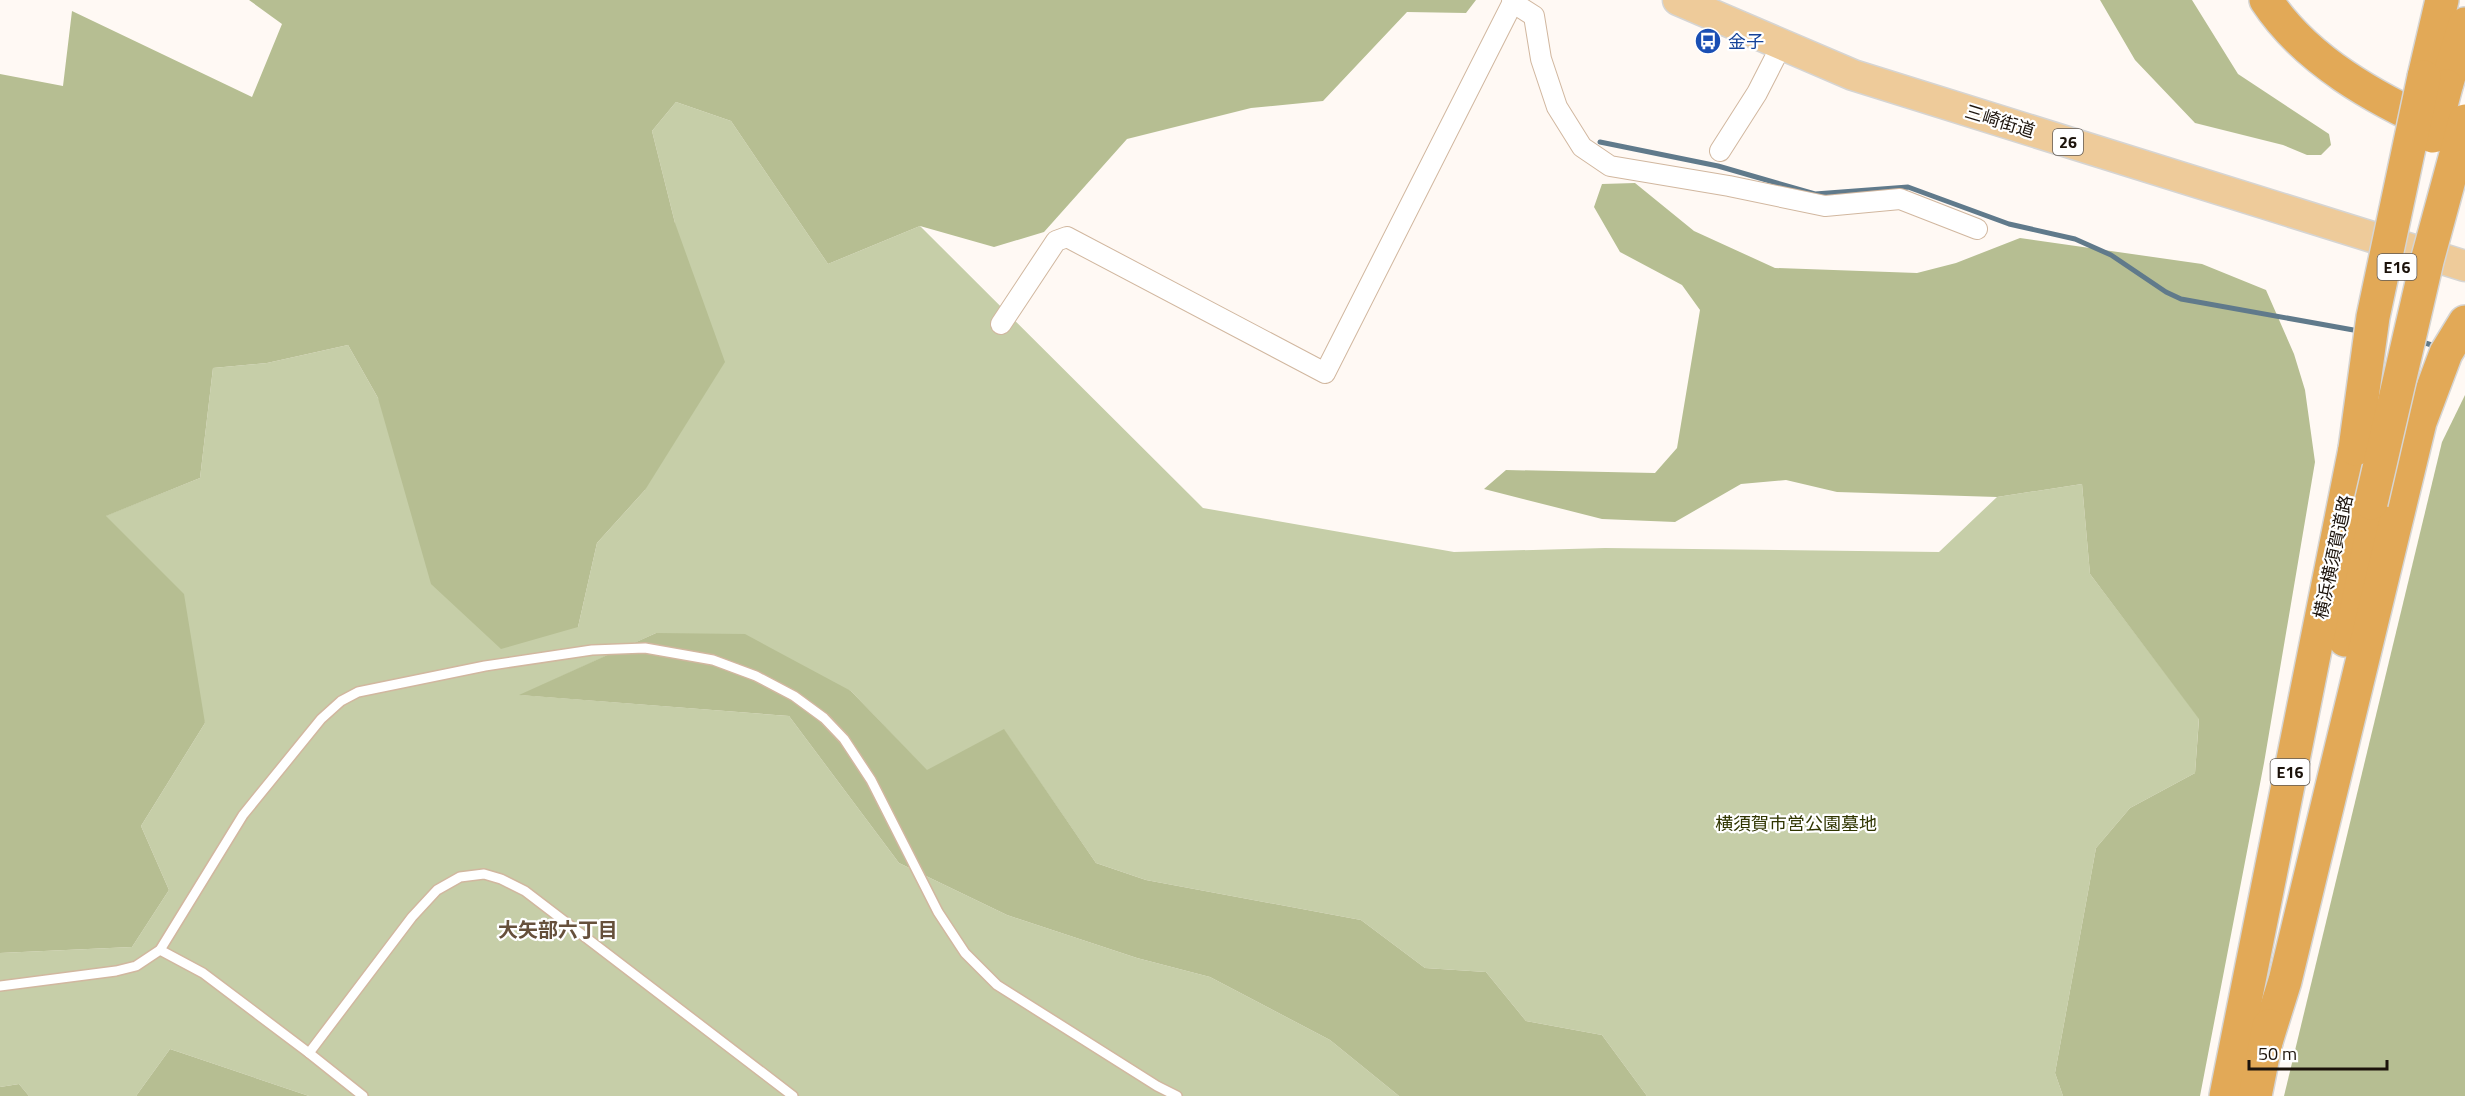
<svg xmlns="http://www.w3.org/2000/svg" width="2465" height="1096" font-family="'Titillium Web','Noto Sans JP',sans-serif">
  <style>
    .green { fill: #c6cea8 }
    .forest { fill: #b6be92 }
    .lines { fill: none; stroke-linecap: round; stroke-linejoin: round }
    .stream { stroke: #607a8b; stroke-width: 5 }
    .lane-casing { stroke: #d1b79f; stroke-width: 12 }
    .street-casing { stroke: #d1b79f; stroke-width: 22 }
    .primary-casing { stroke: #d6d5d3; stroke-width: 33 }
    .highway-casing { stroke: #d6d5d3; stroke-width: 36 }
    .lane { stroke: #fff; stroke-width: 9 }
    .street { stroke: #fff; stroke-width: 20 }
    .primary { stroke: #eecb9a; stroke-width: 30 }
    .highway { stroke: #e2a957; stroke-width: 33 }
    .highway-bridge-casing { stroke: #d6d5d3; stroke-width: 36; stroke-linecap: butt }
    .highway-bridge { stroke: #e2a957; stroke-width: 33 }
    .labels { text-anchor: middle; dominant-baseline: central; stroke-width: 4.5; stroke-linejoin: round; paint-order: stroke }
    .shield { fill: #fff; stroke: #605a54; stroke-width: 1.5 }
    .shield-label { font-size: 16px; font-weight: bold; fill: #1c130b }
    .transit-label { font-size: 18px; fill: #164399; stroke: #fff; text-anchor: start }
    .street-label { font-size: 18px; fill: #1c130b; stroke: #fff }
    .park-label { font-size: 18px; fill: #2f3500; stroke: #fff }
    .neighbourhood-label { font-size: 20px; font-weight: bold; fill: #66503b; stroke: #fff }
  </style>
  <rect width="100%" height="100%" fill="#fff9f4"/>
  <!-- green -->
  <path class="green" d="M676,102L731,121L828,264L920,226L1203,508L1454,552L1605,548L1939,552L1997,497L2082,484L2090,574L2199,718L2195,773L2130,808L2096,848L2055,1073L2063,1096H1647L1602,1035L1526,1021L1486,972L1425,968L1361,920L1146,880L1096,863L1004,730L927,771L851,691L656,633L521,695L789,716L899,863L1007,915L1137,958L1210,977L1330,1040L1399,1096H309L170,1049L136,1096H29L19,1084L0,1087V953L132,947L169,890L141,826L205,723L105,516L200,478L213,368L267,363L348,345L378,398L578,627L597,543L645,490L675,223L652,131Z"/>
  <!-- forest -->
  <g class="forest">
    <path d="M249,0H1476L1466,13L1407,12L1323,101L1251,108L1127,139L1044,232L994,247L920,226L828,264L731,121L676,102L652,131L675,223L725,362L645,490L597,543L578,627L501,649L431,584L378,398L348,345L267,363L213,368L200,478L106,516L184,594L205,723L141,826L169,890L132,947L0,953V74L63,86L72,11L252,97L282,24Z"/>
    <path d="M2100,0H2192L2238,74L2329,134L2331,145L2321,155H2307L2283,145L2195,123L2135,60Z"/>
    <path d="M1635,183L1694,231L1775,268L1917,273L1956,263L2020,238L2202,264L2266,290L2294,354L2305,390L2315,462L2264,763L2200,1096H2063L2055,1073L2096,848L2130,808L2195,773L2199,719L2090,574L2082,484L1997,497L1837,492L1786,480L1741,484L1675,522L1602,519L1484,489L1506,470L1655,473L1677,448L1700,310L1682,285L1620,252L1594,207L1602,184Z"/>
    <path d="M2465,395V1096H2284L2442,442Z"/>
    <path d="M656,633L745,634L851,691L927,770L1004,729L1096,863L1146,880L1361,920L1425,968L1486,972L1526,1021L1602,1035L1647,1096H1399L1330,1040L1210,977L1137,958L1007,915L899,863L789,716L519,695Z"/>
    <path d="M170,1049L309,1096H136Z"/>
    <path d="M19,1084L29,1096H0V1087Z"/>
  </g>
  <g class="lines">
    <!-- stream -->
    <g class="stream">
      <path d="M1600,142L1718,166L1815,194L1908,187L2009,224L2075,239L2111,255L2166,292L2181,299L2359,331"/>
      <path d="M2419,341L2438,347"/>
    </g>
    <defs>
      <g id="lane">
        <path d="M160,950L203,973L309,1053"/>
        <path d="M0,986L116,971L136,966L160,950L243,815L321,719L341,701L358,692L485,666L592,650L645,648L713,660L756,676L794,696L824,718L844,739L871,780L938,912L965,953L997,985L1157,1086L1177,1096"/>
        <path d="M363,1096L309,1053L412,917L437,890L460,877L484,874L501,879L525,891L793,1096"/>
      </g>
      <g id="street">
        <path d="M1512,2L1534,16L1541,59L1557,107L1582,147L1610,166L1729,186L1825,206L1900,199L1977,229"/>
        <path d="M1720,151L1757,93L1781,46"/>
        <path d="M1001,324L1056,241L1067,237L1325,373L1514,0"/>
      </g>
      <path id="primary" d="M1678,0L1853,75L2465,266"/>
      <g id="highway">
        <path d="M2266,0C2306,61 2376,99 2440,128"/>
        <path d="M2424,77L2442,0"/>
        <path d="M2446,86L2465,24"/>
        <path d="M2345,640L2371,503"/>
        <path d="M2264,1048L2285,981L2420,422L2446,353L2465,322"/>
        <path d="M2226,1096L2355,449"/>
        <path d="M2255,1096L2269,1026"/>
      </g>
    </defs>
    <!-- lane casing -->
    <use href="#lane" class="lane-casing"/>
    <!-- street casing -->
    <use href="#street" class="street-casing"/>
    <!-- primary casing -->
    <use href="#primary" class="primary-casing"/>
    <!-- highway casing -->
    <use href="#highway" class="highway-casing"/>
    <!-- lane -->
    <use href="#lane" class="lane"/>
    <!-- street -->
    <use href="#street" class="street"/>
    <!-- primary -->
    <use href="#primary" class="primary"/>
    <!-- highway -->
    <use href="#highway" class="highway"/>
    <defs>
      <g id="highway-bridge">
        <path d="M2433,136L2446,86"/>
        <path d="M2355,449L2373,317L2424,77"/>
        <path d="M2371,503L2427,261L2465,121"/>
      </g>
    </defs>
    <!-- highway-bridge casing -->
    <use href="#highway-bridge" class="highway-bridge-casing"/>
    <!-- highway-bridge -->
    <use href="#highway-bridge" class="highway-bridge"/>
  </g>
  <!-- icons -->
  <defs>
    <symbol id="bus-disc" viewBox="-11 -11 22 22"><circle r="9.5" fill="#1a4fb4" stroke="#fff"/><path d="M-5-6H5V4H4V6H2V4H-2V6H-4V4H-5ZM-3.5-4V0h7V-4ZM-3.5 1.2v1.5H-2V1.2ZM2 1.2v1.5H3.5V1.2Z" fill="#fff"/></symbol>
  </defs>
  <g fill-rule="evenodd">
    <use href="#bus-disc" x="1693" y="26" width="30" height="30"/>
  </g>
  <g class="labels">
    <!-- shield labels -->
    <g class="shield">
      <rect x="2053" y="129" width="30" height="26" rx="4.5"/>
      <rect x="2377.5" y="254" width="39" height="26" rx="4.5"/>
      <rect x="2270.5" y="759" width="39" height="26" rx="4.5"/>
    </g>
    <g class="shield-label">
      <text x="2068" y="142">26</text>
      <text x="2397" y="267">E16</text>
      <text x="2290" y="772">E16</text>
    </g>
    <!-- transit labels -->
    <g class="transit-label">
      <text x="1728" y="41">金子</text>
    </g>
    <!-- street labels -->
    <g class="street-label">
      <text transform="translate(2000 121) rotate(17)">三崎街道</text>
      <text transform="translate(2333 557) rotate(-78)">横浜横須賀道路</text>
    </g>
    <!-- park labels -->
    <g class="park-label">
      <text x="1796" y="823">横須賀市営公園墓地</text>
    </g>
    <!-- neighbourhood labels -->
    <g class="neighbourhood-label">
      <text x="558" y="929">大矢部六丁目</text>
    </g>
  </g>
  <!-- scale -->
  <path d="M2249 1060v9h138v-9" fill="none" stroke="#1c130b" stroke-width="3"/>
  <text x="2258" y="1060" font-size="18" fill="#1c130b" stroke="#ffffff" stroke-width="4.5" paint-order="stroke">50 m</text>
</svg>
